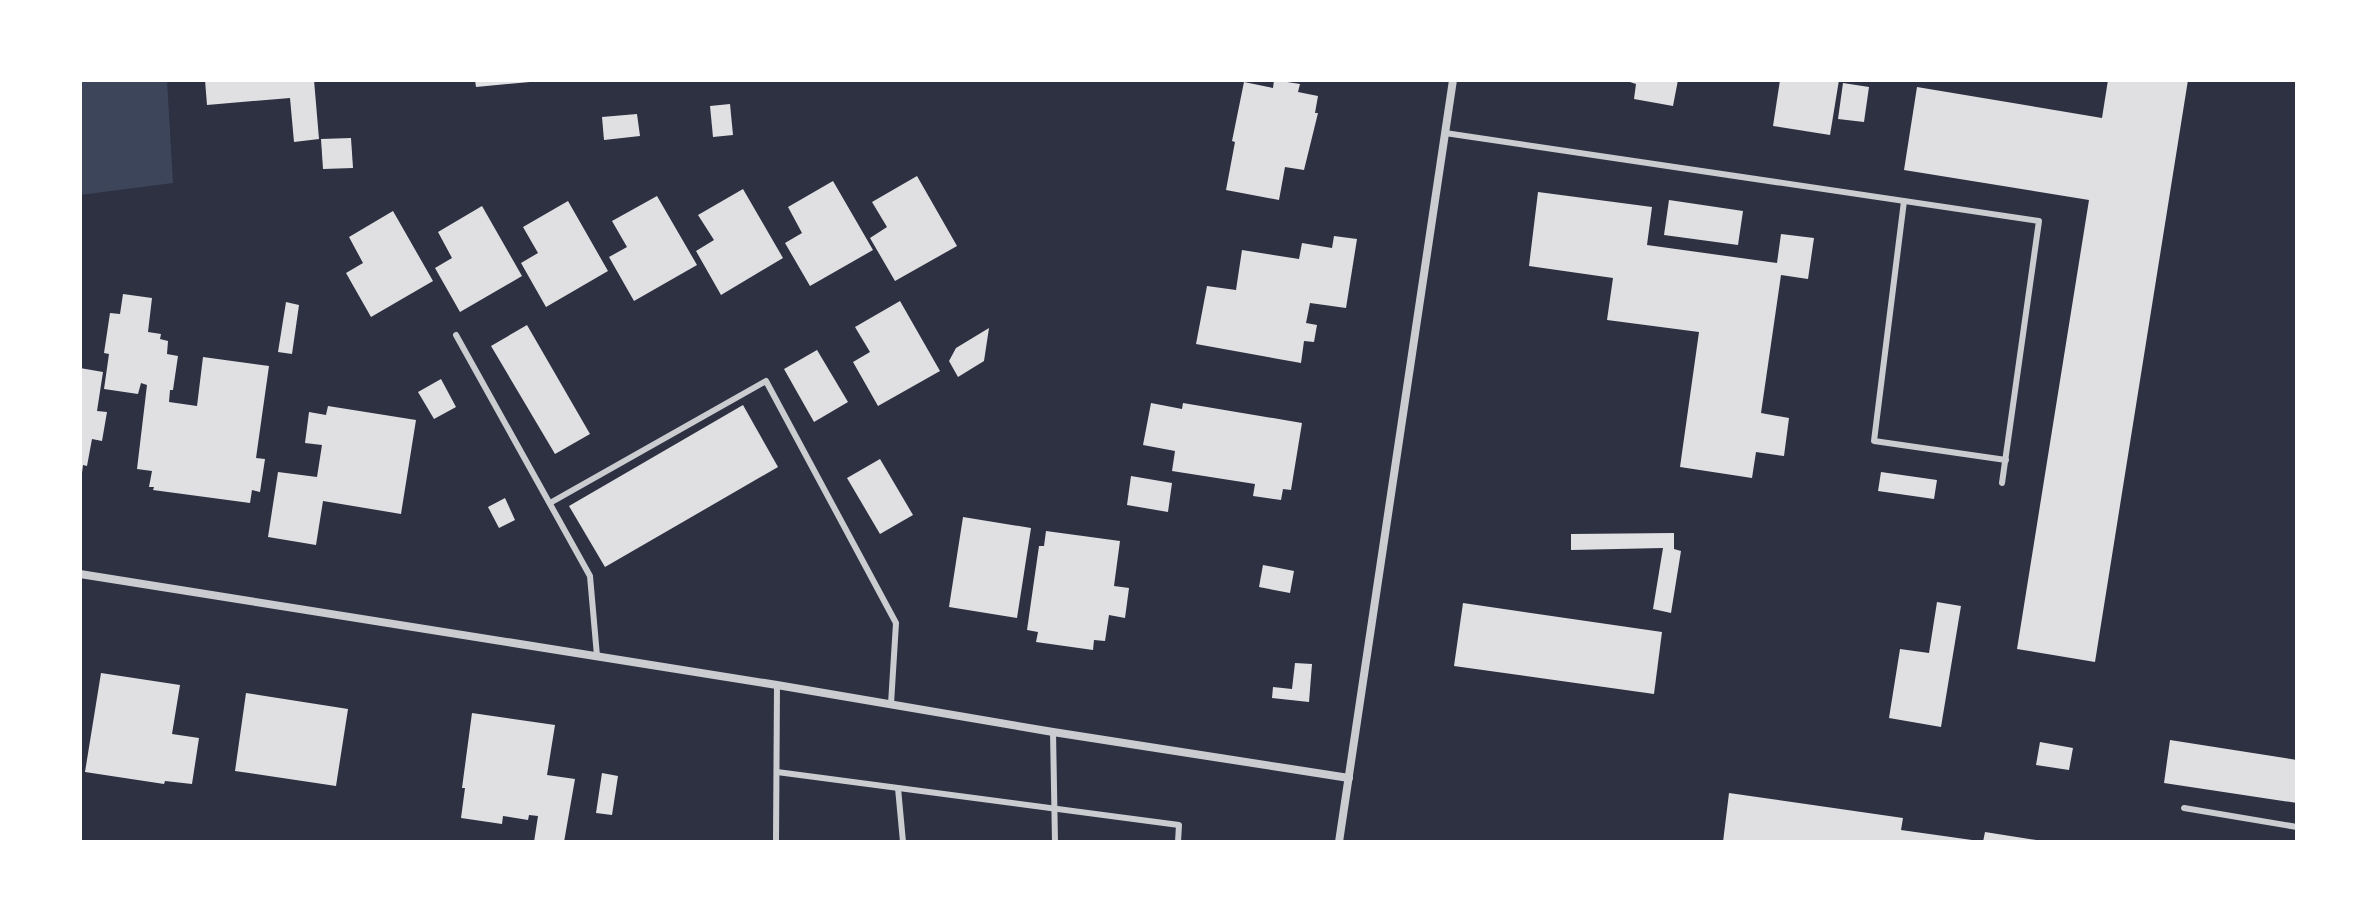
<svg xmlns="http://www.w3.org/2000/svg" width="2377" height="922" font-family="'Libre Baskerville',serif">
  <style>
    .green { fill: #3c4559 }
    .building { fill: #e0e0e3 }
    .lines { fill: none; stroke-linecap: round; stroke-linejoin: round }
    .service { stroke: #caccd0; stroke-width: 6 }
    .minor { stroke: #caccd0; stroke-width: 8 }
  </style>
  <rect width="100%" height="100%" fill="#2d3142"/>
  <!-- green -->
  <path class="green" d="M80,80H167L173,183L80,195Z"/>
  <!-- building -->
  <g class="building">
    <path d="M205,80H314L319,139L294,142L290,98L207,105Z"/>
    <path d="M475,80H530V82L476,87Z"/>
    <path d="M1274,80L1300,84L1298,92L1318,96L1315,113H1318L1304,170L1285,167L1279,200L1226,190L1235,142L1232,141L1244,82L1273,88Z"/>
    <path d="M1624,80H1678L1673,106L1634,99L1636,84Z"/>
    <path d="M1780,80H1839L1830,135L1773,126Z"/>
    <path d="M2108,80H2188L2095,662L2017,649L2089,200L1904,170L1917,87L2102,118Z"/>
    <path d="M1843,83L1869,87L1864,122L1838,119Z"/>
    <path d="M730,104L733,135L713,137L710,106Z"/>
    <path d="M637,114L640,136L604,140L602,117Z"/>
    <path d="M351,138L353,168L323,169L321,139Z"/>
    <path d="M917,176L957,246L895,281L870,238L887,227L872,202Z"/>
    <path d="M833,181L873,250L810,286L785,243L802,233L788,207Z"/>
    <path d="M743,189L783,258L721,295L696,251L714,240L698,215Z"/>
    <path d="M1538,192L1652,207L1647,245L1777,263L1781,234L1814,238L1808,279L1781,275L1761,413L1789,418L1784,456L1756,452L1752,478L1680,467L1699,332L1607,320L1613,278L1529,266Z"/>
    <path d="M657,196L697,265L634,301L609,257L627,247L612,221Z"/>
    <path d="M1669,200L1743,211L1738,245L1664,235Z"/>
    <path d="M568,201L608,271L546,307L521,263L538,253L523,227Z"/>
    <path d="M482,206L522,276L460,312L435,268L452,258L438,232Z"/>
    <path d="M393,211L433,281L371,317L346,273L363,263L349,237Z"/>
    <path d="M1334,236L1357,239L1346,308L1310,303L1306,323L1317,325L1314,342L1304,341L1301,363L1196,344L1207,286L1236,290L1242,250L1299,259L1302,243L1332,248Z"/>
    <path d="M123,294L152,298L148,332L161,334L160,339L168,341L167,354L178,356L173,390H170L169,402L197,406L203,357L269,366L256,458L265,459L260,492L252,490L250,503L153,490L154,487H149L152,471L137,469L147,385L141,383L138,394L104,389L109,354L104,353L110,313L120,314Z"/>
    <path d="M900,301L940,371L878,406L853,362L870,352L855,327Z"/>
    <path d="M286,302L299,305L292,354L278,352Z"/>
    <path d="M527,325L590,434L555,454L491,346Z"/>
    <path d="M989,328L984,361L958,377L949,361L956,348Z"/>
    <path d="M817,350L848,402L814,422L784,369Z"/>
    <path d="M80,368L103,372L97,411L107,412L102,441L92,439L87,466L83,465L82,473L80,472Z"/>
    <path d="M441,379L456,407L434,419L418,392Z"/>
    <path d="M1151,403L1182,409L1183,403L1302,423L1291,490L1283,489L1281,500L1253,496L1255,484L1172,471L1175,451L1143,445Z"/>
    <path d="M743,405L778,467L605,567L569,506Z"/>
    <path d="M328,406L416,420L401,514L323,501L316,545L268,537L278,472L317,477L322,445L305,443L309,412L326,415Z"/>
    <path d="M880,459L913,515L880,534L847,478Z"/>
    <path d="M1881,472L1937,480L1934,499L1878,491Z"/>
    <path d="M1131,476L1172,483L1168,512L1127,505Z"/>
    <path d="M505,498L515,520L499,528L488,507Z"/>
    <path d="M963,517L1031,528L1017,618L949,607Z"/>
    <path d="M1046,531L1120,541L1114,586L1129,588L1125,618L1109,615L1105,641L1094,640L1093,650L1036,642L1038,632L1027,630L1039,546H1044Z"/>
    <path d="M1674,533V549L1681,551L1671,613L1653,609L1663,548L1571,550V534Z"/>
    <path d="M1263,565L1294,571L1290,593L1259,587Z"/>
    <path d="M1937,602L1961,606L1941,727L1889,718L1900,649L1929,653Z"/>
    <path d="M1463,603L1662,632L1654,694L1454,666Z"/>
    <path d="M1295,663L1312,664L1309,702L1272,698L1273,687L1292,689Z"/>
    <path d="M101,673L180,685L172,734L199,738L192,784L165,781L164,784L85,772Z"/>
    <path d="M246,693L348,709L336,786L235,771Z"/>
    <path d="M472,713L555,725L547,775L575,779L564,842H534L538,816L529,815L528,820L503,816L502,824L461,818L465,788H462Z"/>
    <path d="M2170,740L2297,760V803L2164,783Z"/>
    <path d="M2040,742L2073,748L2069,770L2036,765Z"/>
    <path d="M602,773L618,776L612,815L596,813Z"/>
    <path d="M1729,793L1903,818L1901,830L1972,840V842H1723Z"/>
    <path d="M1985,832L2036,840L2035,842H1983Z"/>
  </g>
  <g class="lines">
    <!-- service -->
    <g class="service">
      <path d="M1445,133L2039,221L2002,483"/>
      <path d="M1904,201L1874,441L2006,460"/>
      <path d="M456,335L590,576L597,656"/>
      <path d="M550,503L766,381L896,623L891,704"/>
      <path d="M1053,732L1055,842"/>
      <path d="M777,772L1179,825L1178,842"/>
      <path d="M898,788L903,842"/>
      <path d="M2184,808L2297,827"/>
      <path d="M776,842L777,685"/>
    </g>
    <!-- minor -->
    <g class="minor">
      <path d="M80,574L777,685L1053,732L1349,778"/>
      <path d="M1339,842L1453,80"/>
    </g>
  </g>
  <!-- border -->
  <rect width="2377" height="922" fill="none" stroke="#ffffff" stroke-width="164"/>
</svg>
